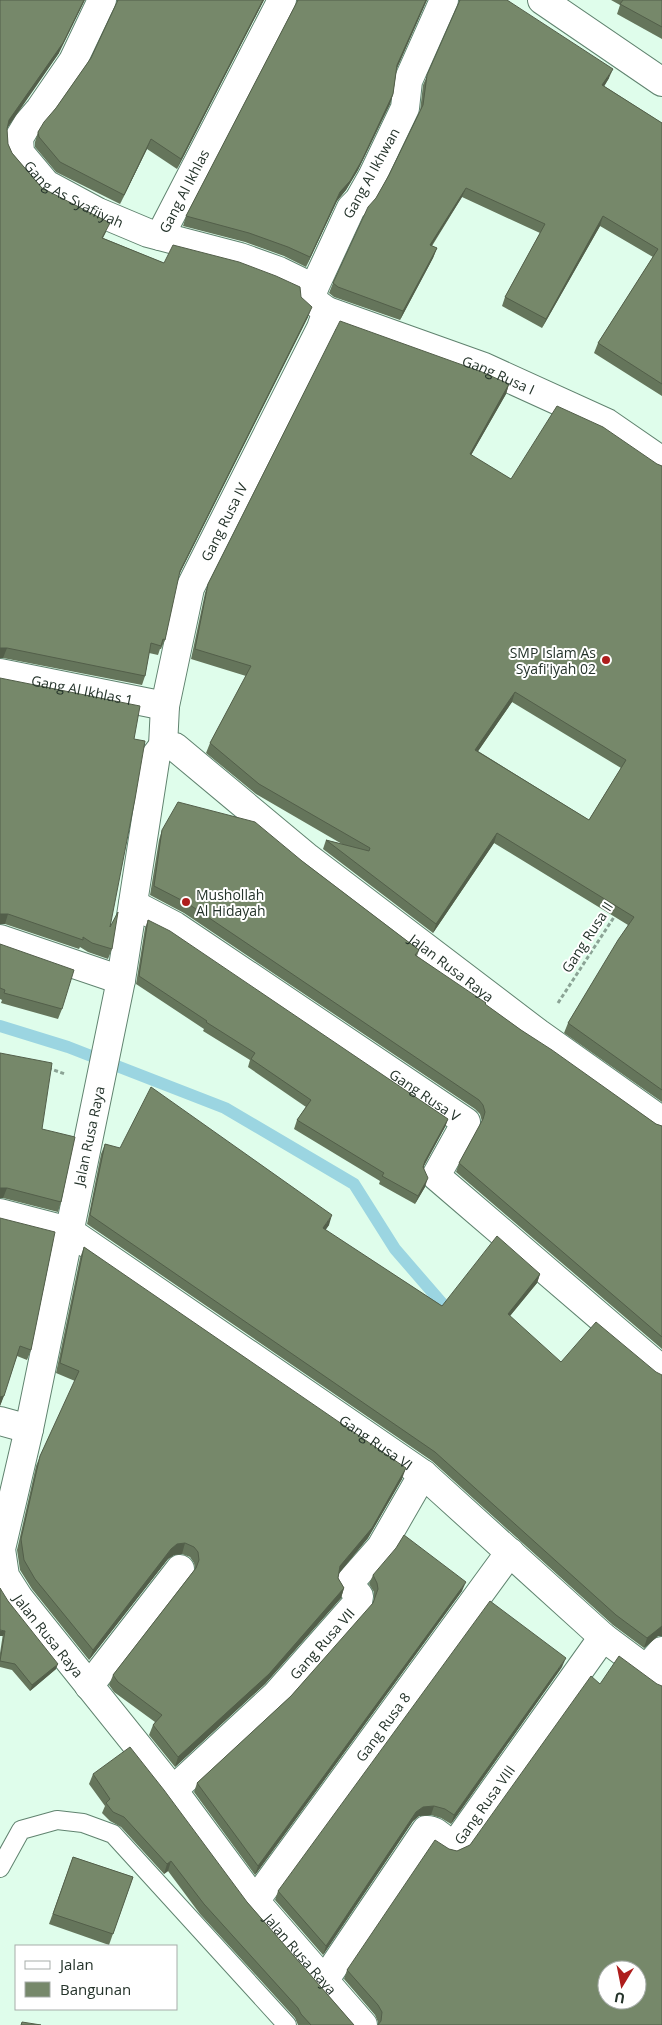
<svg xmlns="http://www.w3.org/2000/svg" width="662" height="2025" font-family="'Open Sans',sans-serif">
  <style>
    .lines { fill: none; stroke-linecap: round; stroke-linejoin: round }
    .stream { stroke: #9bd5e1; stroke-width: 12 }
    .lane-casing { stroke: #60836f; stroke-width: 20 }
    .street-casing { stroke: #60836f; stroke-width: 30 }
    .path { stroke: #8ba395; stroke-width: 3; stroke-dasharray: 4 2.5; stroke-linecap: butt }
    .lane { stroke: #fff; stroke-width: 18 }
    .street { stroke: #fff; stroke-width: 28 }
    .wall { fill: #65755b; fill-rule: evenodd }
    .shaded-wall { fill: #535f4a }
    .building { fill: #76886a; stroke: #535f4a; fill-rule: evenodd }
    .poi-dot { fill: #ae1d1c; stroke: #fff; stroke-width: 2 }
    .labels { text-anchor: middle; dominant-baseline: central; stroke-width: 4; stroke-linejoin: round; paint-order: stroke }
    .street-label { font-size: 14px; fill: #24332a; stroke: #fff }
    .poi-label { font-size: 14px; fill: #24332a; stroke: #fff; text-anchor: end }
  </style>
  <rect width="100%" height="100%" fill="#dffdeb"/>
  <g class="lines">
    <!-- stream -->
    <path class="stream" d="M0,1026L68,1047L225,1108L354,1184L395,1249L453,1316"/>
    <defs>
      <path id="lane" d="M0,1868L21,1830L57,1820L83,1823L113,1834L287,2025"/>
      <g id="street">
        <path id="s1" d="M102,0L73,61L40,109L28,123L19,138L20,153L46,184L98,212L148,233L240,257L279,271L314,288"/>
        <path id="s2" d="M444,0L408,81L405,108L372,177L359,200L351,208L314,288L312,300L327,311L484,367L607,423L662,461"/>
        <path d="M542,0L662,82"/>
        <path id="s3" d="M160,236L282,0"/>
        <path id="s4" d="M0,673L165,706"/>
        <path id="s5" d="M163,746L156,755L121,980L29,1429L1,1549L5,1576L19,1598L173,1790L255,1901L363,2025"/>
        <path id="s6" d="M163,746L175,747L308,858L538,1033L662,1121"/>
        <path id="s7" d="M163,746L165,706L190,588L321,328L327,311"/>
        <path id="s8" d="M133,904L175,926L466,1122L436,1176L662,1370"/>
        <path d="M0,939L121,980"/>
        <path id="s9" d="M0,1213L69,1231L423,1474L603,1637L662,1681"/>
        <path d="M0,1421L29,1429"/>
        <path d="M646,1669L662,1651"/>
        <path d="M89,1686L180,1569"/>
        <path id="s10" d="M173,1790L276,1695L358,1602L359,1596L350,1585L351,1581L381,1547L423,1474"/>
        <path id="s11" d="M255,1901L510,1552"/>
        <path id="s12" d="M324,1981L426,1830C437,1829 443,1841 453,1845L457,1842L603,1637"/>
      </g>
    </defs>
    <!-- lane casing -->
    <use href="#lane" class="lane-casing"/>
    <!-- street casing -->
    <use href="#street" class="street-casing"/>
    <!-- path -->
    <g class="path">
      <path d="M558,1003L616,914"/>
      <path d="M48,1068L65,1074"/>
    </g>
    <!-- lane -->
    <use href="#lane" class="lane"/>
    <!-- street -->
    <use href="#street" class="street"/>
  </g>
  <!-- wall -->
  <g class="wall">
    <path d="M0,0L59,53L7,127V129L8,144L12,153L42,188L106,232L103,238L164,263L301,297L308,317L178,576L165,640L161,649H160L158,655L149,653L145,676L142,685L3,658Z"/>
    <path d="M117,0H264L177,169L147,149L120,204L56,172L35,147V142L38,132L56,108L91,58L117,3Z"/>
    <path d="M297,0H427L397,68L393,94L390,104L358,170L346,190L337,201L306,267L284,256L245,242L183,226L186,216L297,3Z"/>
    <path d="M459,0H507L609,78L604,86L662,123V396L594,353L598,343L653,257L600,226L542,328L502,306L505,297L540,233L462,197L432,246L437,248L433,258L400,320L334,297L329,293L333,283L376,198L389,175L420,111L423,85L459,3Z"/>
    <path d="M611,0H662V39L617,14L620,5Z"/>
    <path d="M509,384L506,394L471,455L511,479L657,464L662,466V1102L564,1033L568,1023L628,925L494,843L433,933L323,849L326,840L342,844L256,794L206,753L210,743L246,676L191,659L205,593L208,584ZM512,702L621,768L589,820L478,751Z"/>
    <path d="M134,739L110,927L112,949L108,959L88,952L80,947L79,949L5,924H0Z"/>
    <path d="M162,830L302,861L419,950L417,956L521,1030L656,1124L662,1126V1349L456,1172L459,1163L481,1123L482,1122L480,1114L475,1109L184,913L150,895L159,840Z"/>
    <path d="M148,920L448,1119L445,1127L424,1166L425,1187L415,1204L379,1184L380,1181L294,1129L297,1120L306,1107L248,1067L250,1060L203,1031L204,1029L136,984L145,928Z"/>
    <path d="M0,944L62,1009L58,1019L1,1003L2,1000L0,999Z"/>
    <path d="M42,1129L61,1202L58,1212L3,1198H0Z"/>
    <path d="M105,1144L329,1225L325,1230L442,1306L540,1274L537,1283L510,1316L658,1636L644,1648L613,1625L432,1461L87,1224L101,1154Z"/>
    <path d="M0,1218L31,1350L27,1360L17,1356L0,1406Z"/>
    <path d="M84,1247L402,1479L368,1538L339,1573L338,1578L344,1588L341,1598L265,1684L175,1767L149,1735L153,1725L155,1722L114,1692L109,1685L113,1675L195,1569L194,1563L190,1557L182,1554L174,1555L168,1559L89,1660L32,1589L20,1570L17,1550L36,1466L40,1456L75,1381L56,1373L80,1258Z"/>
    <path d="M373,1575L462,1591L255,1875L194,1792L197,1783L291,1696L373,1604L374,1598V1592L369,1584Z"/>
    <path d="M8,1601L56,1669L30,1691L12,1670L0,1667V1653Z"/>
    <path d="M562,1667L451,1824L441,1818L431,1815L419,1816L413,1821L323,1955L275,1900L278,1891Z"/>
    <path d="M600,1684H657L378,2025V2022L375,2015L344,1979L347,1970L449,1849L457,1851L470,1845Z"/>
    <path d="M93,1774L247,1902L354,2025H298L295,2018L200,1914L168,1871L164,1874L121,1827L110,1821L102,1813L105,1806L89,1784Z"/>
    <path d="M73,1857L133,1877L109,1945L49,1924Z"/>
  </g>
  <!-- shaded-wall -->
  <g class="shaded-wall">
    <path d="M84,0H85L59,53L6,130L9,120Z"/>
    <path d="M263,0H264L177,169L181,159Z"/>
    <path d="M426,0H427L394,75L397,65Z"/>
    <path d="M613,69L609,78L599,95L602,85Z"/>
    <path d="M393,94L390,104L358,170L346,190L337,201L306,267L310,257L340,192Z"/>
    <path d="M151,139L147,149L120,204L124,195Z"/>
    <path d="M466,188L462,197L426,254L430,245Z"/>
    <path d="M603,216L600,226L542,328L546,319Z"/>
    <path d="M437,248L433,258L400,320L403,311Z"/>
    <path d="M312,307L308,317L176,581L180,571Z"/>
    <path d="M509,384L506,394L466,464L470,454Z"/>
    <path d="M0,648H7L3,658H0Z"/>
    <path d="M515,692L512,702L472,760L475,750Z"/>
    <path d="M497,833L494,843L433,933L436,924Z"/>
    <path d="M0,914H8L5,924H0Z"/>
    <path d="M448,1119L445,1127L422,1169L425,1161Z"/>
    <path d="M428,1178L425,1187L415,1204L418,1196Z"/>
    <path d="M0,1188H7L3,1198H0Z"/>
    <path d="M332,1215L329,1225L320,1238L323,1228Z"/>
    <path d="M540,1274L537,1283L504,1323L508,1314Z"/>
    <path d="M4,1396L0,1406V1397Z"/>
    <path d="M406,1468L402,1479L368,1538L336,1577L340,1566Z"/>
    <path d="M185,1543L182,1554L174,1555L168,1559L89,1660L93,1650L171,1549L177,1544Z"/>
    <path d="M466,1582L462,1591L255,1875L258,1866Z"/>
    <path d="M344,1588L341,1598L265,1684L175,1767L178,1757Z"/>
    <path d="M661,1626H662V1636H658L644,1648L647,1638Z"/>
    <path d="M0,1630L5,1631L3,1636H0Z"/>
    <path d="M566,1658L562,1667L451,1824L454,1815Z"/>
    <path d="M58,1664L56,1669L30,1691L32,1685Z"/>
    <path d="M434,1806L431,1815L419,1816L413,1821L323,1955L326,1946L416,1812L423,1807Z"/>
    <path d="M171,1861L168,1871L164,1874L167,1864Z"/>
  </g>
  <!-- building -->
  <g class="building">
    <path d="M0,0H84L63,43L9,120L7,129L8,144L12,153L42,188L110,223L102,238L164,263L173,245L239,262L276,276L300,287L301,297L312,307L180,571L165,640L163,639L161,646L151,643L145,676L7,648H0Z"/>
    <path d="M118,0H263L181,159L151,139L124,195L60,162L39,137L38,132L44,122L56,108L91,58Z"/>
    <path d="M298,0H426L397,65L393,94L362,160L350,181L340,192L310,257L288,247L249,233L186,216Z"/>
    <path d="M460,0H507L613,69L602,85L662,123V384L598,343L658,249L603,216L546,319L505,297L545,224L466,188L430,245L437,248L403,311L338,287L333,283L368,207L376,198L389,175L423,105L427,75Z"/>
    <path d="M623,0H662V27L620,4Z"/>
    <path d="M340,321L482,372L509,384L470,454L511,479L557,406L603,427L657,464L662,466V1090L568,1023L618,940L634,917L497,833L436,924L326,840L369,851L370,848L259,784L210,743L251,666L195,649L208,584ZM515,692L626,760L589,820L475,750Z"/>
    <path d="M0,678L140,706L134,739L145,741L135,799L110,927L118,912L112,949L92,943L83,937V940L8,914H0Z"/>
    <path d="M178,802L255,822L302,861L419,950L415,955L486,1003L485,1004L521,1030L552,1050L656,1124L662,1126V1337L459,1163L483,1119L485,1112L483,1105L479,1100L187,903L154,886L162,830Z"/>
    <path d="M148,920L170,931L448,1119L425,1161L423,1167L428,1178L418,1196L382,1176L384,1173L297,1120L311,1100L251,1059L255,1053L206,1022L207,1021L139,976Z"/>
    <path d="M0,944L74,970L62,1009L4,993L5,990L0,988Z"/>
    <path d="M0,1053L52,1063L42,1129L75,1137L61,1202L7,1188H0Z"/>
    <path d="M151,1087L332,1215L323,1228L442,1306L497,1236L540,1274L508,1314L561,1362L596,1322L656,1372L662,1375V1626L647,1638L616,1615L435,1452L90,1215L105,1144L120,1148Z"/>
    <path d="M0,1218L55,1232L31,1350L20,1346L4,1396L0,1397Z"/>
    <path d="M84,1247L406,1468L372,1528L340,1566L338,1578L344,1588L269,1674L178,1757L153,1725L162,1715L118,1682L113,1675L196,1568L199,1560L198,1552L194,1547L185,1543L177,1544L171,1549L93,1650L35,1579L24,1560L21,1539L40,1456L79,1371L60,1363Z"/>
    <path d="M404,1535L466,1582L258,1866L197,1783L291,1696L373,1603L378,1589L377,1583L373,1575L396,1548Z"/>
    <path d="M0,1588L8,1601L58,1664L32,1685L15,1664L0,1661L5,1631L0,1630Z"/>
    <path d="M490,1601L566,1658L454,1815L445,1809L434,1806L423,1807L416,1812L326,1946L278,1891Z"/>
    <path d="M619,1656L657,1684L662,1686V2025H378L381,2021L382,2012L378,2005L347,1970L435,1840L449,1849L457,1851L470,1845L591,1676L600,1684ZM607,1970H637V2000H607Z"/>
    <path d="M130,1747L164,1790L247,1902L354,2025H311L301,2014L298,2008L204,1904L171,1861L167,1864L124,1817L113,1812L106,1803L110,1799L93,1774Z"/>
    <path d="M73,1857L133,1877L113,1934L53,1914Z"/>
    <path d="M22,2022L41,2025H21Z"/>
  </g>
  <!-- markers -->
  <g class="poi-dot">
    <circle cx="606" cy="660" r="5"/>
    <circle cx="186" cy="902" r="5"/>
  </g>
  <g class="labels">
    <!-- street labels -->
    <g class="street-label">
      <text transform="translate(371 173) rotate(-61)">Gang Al Ikhwan</text>
      <text stroke="none"><textPath href="#s3" startOffset="51">Gang Al Ikhlas</textPath></text>
      <text stroke="none"><textPath href="#s1" startOffset="246">Gang As Syafiiyah</textPath></text>
      <text stroke="none"><textPath href="#s2" startOffset="532">Gang Rusa I</textPath></text>
      <text stroke="none"><textPath href="#s7" startOffset="235">Gang Rusa IV</textPath></text>
      <text stroke="none"><textPath href="#s4" startOffset="84">Gang Al Ikhlas 1</textPath></text>
      <text transform="translate(587 937) rotate(-57)">Gang Rusa II</text>
      <text stroke="none"><textPath href="#s6" startOffset="366">Jalan Rusa Raya</textPath></text>
      <text stroke="none"><textPath href="#s8" startOffset="349">Gang Rusa V</textPath></text>
      <text transform="translate(89 1136) rotate(-78)">Jalan Rusa Raya</text>
      <text stroke="none"><textPath href="#s9" startOffset="444">Gang Rusa VI</textPath></text>
      <text stroke="none"><textPath href="#s5" startOffset="922">Jalan Rusa Raya</textPath></text>
      <text stroke="none"><textPath href="#s10" startOffset="209">Gang Rusa VII</textPath></text>
      <text stroke="none"><textPath href="#s11" startOffset="216">Gang Rusa 8</textPath></text>
      <text stroke="none"><textPath href="#s12" startOffset="265">Gang Rusa VIII</textPath></text>
      <text stroke="none"><textPath href="#s5" startOffset="1328">Jalan Rusa Raya</textPath></text>
    </g>
    <!-- poi labels -->
    <g class="poi-label">
      <text x="596" y="652">SMP Islam As<tspan x="596" dy="16">Syafi'iyah 02</tspan></text>
      <text x="196" y="894" text-anchor="start">Mushollah<tspan x="196" dy="16">Al Hidayah</tspan></text>
    </g>
  </g>
  <!-- legend -->
  <rect x="15" y="1945" width="162" height="65" fill="#ffffff" stroke="#a7adaa"/>
  <rect x="25" y="1961" width="25" height="8" fill="#ffffff" stroke="#a7adaa"/>
  <text x="60" y="1970" font-size="15" fill="#24332a">Jalan</text>
  <rect x="25" y="1982" width="25" height="15" fill="#76886a" stroke="#a7adaa"/>
  <text x="60" y="1995" font-size="15" fill="#24332a">Bangunan</text>
  <!-- north arrow -->
  <g transform="translate(622 1985) rotate(190)"><circle r="24" fill="#ffffff" stroke="#a7adaa"/>
  <path d="M0-4L9 19L0 12L-9 19Z" fill="#ae1d1c"/>
  <text y="-8" font-size="14" font-weight="bold" text-anchor="middle" fill="#24332a">U</text>
  </g>
</svg>
